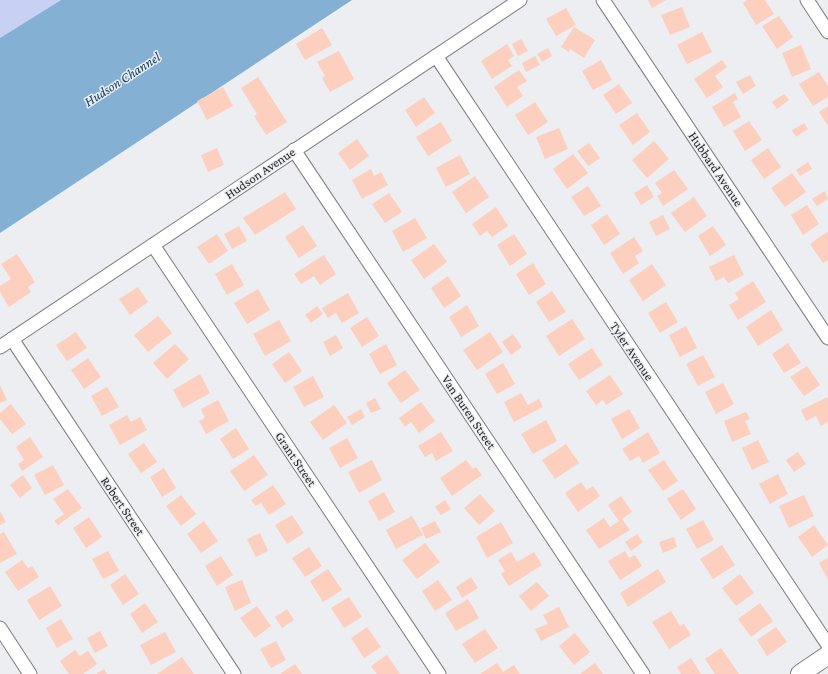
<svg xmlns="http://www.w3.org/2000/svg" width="828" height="674" font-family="'Crimson Pro',serif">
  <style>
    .green { fill: #c8d1f3 }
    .water { fill: #84b0d4 }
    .building { fill: #fccfbf }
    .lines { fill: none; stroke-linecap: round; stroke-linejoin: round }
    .street-casing { stroke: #7c7d7f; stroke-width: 15 }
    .secondary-casing { stroke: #7c7d7f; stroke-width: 20 }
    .street { stroke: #fff; stroke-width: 13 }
    .secondary { stroke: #fff; stroke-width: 18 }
    .labels { text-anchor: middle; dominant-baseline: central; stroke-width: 3; stroke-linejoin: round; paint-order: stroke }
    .street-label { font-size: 13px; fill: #252526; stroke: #edeef2 }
    .water-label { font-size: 14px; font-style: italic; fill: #0d4165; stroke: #edeef2 }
  </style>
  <rect width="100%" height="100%" fill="#edeef2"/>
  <!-- green -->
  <path class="green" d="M0,0H61L0,38Z"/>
  <!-- water -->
  <path class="water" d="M61,0H352L0,233V38Z"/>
  <!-- building -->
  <g class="building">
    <path d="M648,0H666L652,8Z"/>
    <path d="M747,0H765L774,14L756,25L743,3Z"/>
    <path d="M682,7L690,27L670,35L661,15Z"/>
    <path d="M566,8L576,25L556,36L546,19Z"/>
    <path d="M779,16L793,37L777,49L762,26Z"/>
    <path d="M574,27L595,40L584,58L570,49L569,52L561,47Z"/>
    <path d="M322,28L332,45L305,60L296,44Z"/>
    <path d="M702,32L712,52L687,64L677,45Z"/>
    <path d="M521,39L528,51L518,56L512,44Z"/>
    <path d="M507,44L514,56L508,60L512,66L492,79L481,61Z"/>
    <path d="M801,45L811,69L792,77L782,53Z"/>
    <path d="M548,48L552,56L542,62L537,54Z"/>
    <path d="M339,51L354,79L330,92L322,78L325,76L317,62Z"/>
    <path d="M535,56L540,65L526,72L522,63Z"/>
    <path d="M601,60L612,80L593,90L582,71Z"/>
    <path d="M722,60L727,67L715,76L723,87L707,98L694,79Z"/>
    <path d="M519,70L527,81L517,87L523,96L507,107L494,87Z"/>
    <path d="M819,72L828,86V97L813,106L799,84Z"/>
    <path d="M750,75L756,86L743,94L736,82Z"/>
    <path d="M258,77L287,122L266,135L254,116L257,114L241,88Z"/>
    <path d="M619,84L632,103L616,114L603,95Z"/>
    <path d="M223,87L233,106L207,120L197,101Z"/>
    <path d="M735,93L738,99L733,102L741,117L724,127L712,107Z"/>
    <path d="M784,94L789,100L777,109L772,102Z"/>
    <path d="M424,97L435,113L416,127L405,110Z"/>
    <path d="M535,102L548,122L528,135L515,115Z"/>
    <path d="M828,106V126L819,112Z"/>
    <path d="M637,113L650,132L633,145L619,125Z"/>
    <path d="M749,121L762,140L745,151L733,131Z"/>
    <path d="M441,122L452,141L428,156L416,137Z"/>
    <path d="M804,123L808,129L796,137L792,130Z"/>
    <path d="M559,128L568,149L545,159L536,137Z"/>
    <path d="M357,139L369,156L350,170L338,153Z"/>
    <path d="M654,141L669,159L647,178L632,160Z"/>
    <path d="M589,143L600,158L588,166L577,151Z"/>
    <path d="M217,148L224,165L208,172L201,155Z"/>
    <path d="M768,148L781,167L764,179L751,160Z"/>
    <path d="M573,154L588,173L567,189L553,169Z"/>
    <path d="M460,155L470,174L446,187L436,168Z"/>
    <path d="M808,162L812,169L800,176L796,170Z"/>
    <path d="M371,169L374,176L381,172L388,185L362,199L352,180Z"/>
    <path d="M674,170L688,189L663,206L657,196L662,193L655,183Z"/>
    <path d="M792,173L806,192L785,207L771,188Z"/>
    <path d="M475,176L489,197L466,213L452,192Z"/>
    <path d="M647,185L654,197L641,205L634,193Z"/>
    <path d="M588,186L601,206L584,216L571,197Z"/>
    <path d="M825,191L828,199L817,206L812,199Z"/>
    <path d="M285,192L296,209L255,235L243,218Z"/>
    <path d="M389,193L402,212L385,223L372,204Z"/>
    <path d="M694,197L707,216L685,232L671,213Z"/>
    <path d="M807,205L819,224L803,235L791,215Z"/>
    <path d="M496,207L508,226L492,237L487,231L480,236L472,224Z"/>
    <path d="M607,214L620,234L604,245L591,225Z"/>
    <path d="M663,215L670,229L656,236L649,222Z"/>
    <path d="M415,218L427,238L403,252L392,231Z"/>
    <path d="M303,225L317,246L299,258L285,237Z"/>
    <path d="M239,226L247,241L232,249L224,234Z"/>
    <path d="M713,226L726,245L710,256L698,236Z"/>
    <path d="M827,232L828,235V260L823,263L810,244Z"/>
    <path d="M217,234L228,251L209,264L197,247Z"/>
    <path d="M514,234L527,254L510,266L497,245Z"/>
    <path d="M634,237L643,251L635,256L639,263L623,274L610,253Z"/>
    <path d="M434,244L447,262L424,279L411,260Z"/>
    <path d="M17,254L35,282L28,287L31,292L9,307L0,292V286L11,279L1,264Z"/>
    <path d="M324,255L336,274L320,285L314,276L301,284L294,274Z"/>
    <path d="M734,255L744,275L728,283L724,277L716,281L709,267Z"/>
    <path d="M533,263L546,284L529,295L516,274Z"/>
    <path d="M232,264L244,285L227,295L215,274Z"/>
    <path d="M652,264L666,285L643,301L629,280Z"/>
    <path d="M448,276L461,296L444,308L431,288Z"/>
    <path d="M753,281L766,302L738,320L729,305L739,299L735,293Z"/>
    <path d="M138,287L148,302L130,315L119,299Z"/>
    <path d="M258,289L270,310L247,324L234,303Z"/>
    <path d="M552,291L566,312L549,322L536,302Z"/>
    <path d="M348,293L359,313L342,323L336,313L328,318L322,308Z"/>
    <path d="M666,302L678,322L660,333L648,313Z"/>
    <path d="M467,305L479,326L461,337L449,317Z"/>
    <path d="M317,306L323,314L311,323L305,315Z"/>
    <path d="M771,310L783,330L758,346L746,327Z"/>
    <path d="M158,316L172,333L148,352L134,335Z"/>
    <path d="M367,317L379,336L362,347L350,328Z"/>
    <path d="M572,319L585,339L559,356L546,336Z"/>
    <path d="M279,320L291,341L265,356L253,334Z"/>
    <path d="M686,326L697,348L680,357L669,335Z"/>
    <path d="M76,332L87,348L67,361L56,345Z"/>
    <path d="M490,332L503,352L477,370L463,350Z"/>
    <path d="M513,334L522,347L511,355L502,342Z"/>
    <path d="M336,335L343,348L330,356L323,342Z"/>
    <path d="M788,343L801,363L784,373L772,354Z"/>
    <path d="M175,344L189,359L167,379L153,363Z"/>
    <path d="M386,344L397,365L380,374L369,354Z"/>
    <path d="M592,348L603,365L579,380L568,364Z"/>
    <path d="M289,352L302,371L285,383L272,364Z"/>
    <path d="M703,355L715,377L698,386L686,364Z"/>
    <path d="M88,358L101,377L84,389L71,370Z"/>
    <path d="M503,363L515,384L497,394L485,374Z"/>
    <path d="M807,366L820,385L804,396L790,377Z"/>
    <path d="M405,370L420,390L401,403L387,383Z"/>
    <path d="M200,374L210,393L183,408L173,390Z"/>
    <path d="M610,375L623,394L606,405L603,400L596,405L586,391Z"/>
    <path d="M313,376L324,397L304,407L293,387Z"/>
    <path d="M723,383L734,404L716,414L705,392Z"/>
    <path d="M0,385L7,400L0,403Z"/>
    <path d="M107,387L119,407L102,416L91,396Z"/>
    <path d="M521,393L528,405L539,399L543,407L514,422L504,402Z"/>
    <path d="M828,397V422L821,426L816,416L806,421L801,410Z"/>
    <path d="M375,398L381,409L371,413L366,403Z"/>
    <path d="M218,400L229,421L206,434L199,421L205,418L201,409Z"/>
    <path d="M421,402L435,421L419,433L411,422L405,427L399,418Z"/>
    <path d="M11,404L26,424L12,434L0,419V413Z"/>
    <path d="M334,405L347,423L323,440L310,422Z"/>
    <path d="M361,409L365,417L352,425L347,417Z"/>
    <path d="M629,409L640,428L622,439L611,419Z"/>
    <path d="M746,412L750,419L745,421L751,434L732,442L724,421Z"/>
    <path d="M127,415L131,422L140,417L147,430L120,445L109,425Z"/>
    <path d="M546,420L557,441L533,454L521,434Z"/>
    <path d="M236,428L249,449L233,459L220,439Z"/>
    <path d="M441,432L453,451L436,461L432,453L425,457L418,446Z"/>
    <path d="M648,432L660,453L643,463L639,456L630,461L622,449Z"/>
    <path d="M30,437L43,457L22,471L18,464L24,460L16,447Z"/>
    <path d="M347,438L358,458L340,468L329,448Z"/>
    <path d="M758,440L769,462L752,470L742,448Z"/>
    <path d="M144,443L157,462L141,473L128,454Z"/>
    <path d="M566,444L579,463L555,479L542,460Z"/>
    <path d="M798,452L806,464L794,472L786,460Z"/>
    <path d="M254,455L268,475L244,491L230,471Z"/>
    <path d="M372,460L382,480L359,493L348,472Z"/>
    <path d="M466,460L473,469L476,467L482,475L452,496L440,478Z"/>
    <path d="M664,460L678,481L663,491L648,470Z"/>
    <path d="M53,465L64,485L45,495L34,475Z"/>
    <path d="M164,468L176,488L162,497L150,477Z"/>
    <path d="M778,474L788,494L770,504L759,484Z"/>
    <path d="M23,475L32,488L20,498L10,485Z"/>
    <path d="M581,482L587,490L593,486L600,496L578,512L565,493Z"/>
    <path d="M273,485L286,504L269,515L261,503L256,506L251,500Z"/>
    <path d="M68,489L82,508L58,525L54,521L64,514L53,499Z"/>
    <path d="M683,489L696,509L681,520L667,499Z"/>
    <path d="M384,492L395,512L379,521L368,501Z"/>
    <path d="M480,494L495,511L479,525L464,508Z"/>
    <path d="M181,495L196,514L181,526L166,506Z"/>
    <path d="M804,495L814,516L789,528L779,506Z"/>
    <path d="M621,496L632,512L622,519L630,530L599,549L586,530L604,518L610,527L619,521L608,505Z"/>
    <path d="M445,500L451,509L441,515L435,507Z"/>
    <path d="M0,511L6,522L0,525Z"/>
    <path d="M292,515L304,533L287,544L275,525Z"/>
    <path d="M412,516L423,535L396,549L386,530Z"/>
    <path d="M89,517L102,537L86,548L73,528Z"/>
    <path d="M703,520L714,540L697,549L686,529Z"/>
    <path d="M204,521L218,541L201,553L187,534Z"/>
    <path d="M435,521L441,532L426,539L421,528Z"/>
    <path d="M501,522L513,543L487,558L476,537Z"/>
    <path d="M814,525L828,545L812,557L798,537Z"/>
    <path d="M4,532L17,554L0,563V534Z"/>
    <path d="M260,533L268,551L256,557L247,539Z"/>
    <path d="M637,534L643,542L631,551L625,542Z"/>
    <path d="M674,537L677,547L663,553L659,542Z"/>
    <path d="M425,543L440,562L417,579L402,560Z"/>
    <path d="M722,545L735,565L713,579L700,559Z"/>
    <path d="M309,547L322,566L305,577L292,558Z"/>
    <path d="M108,551L119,571L103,579L92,559Z"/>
    <path d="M625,551L629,558L635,555L642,566L620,580L608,561Z"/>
    <path d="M511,552L517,562L534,552L542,565L509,586L501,574L505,571L498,560Z"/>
    <path d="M221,556L233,575L217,586L205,566Z"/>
    <path d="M828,558V580L819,563Z"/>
    <path d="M22,560L28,568L32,566L39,577L18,591L5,572Z"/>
    <path d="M328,569L342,590L323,602L310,581Z"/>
    <path d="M658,569L666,582L628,607L620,593Z"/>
    <path d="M125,574L139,594L123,605L110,585Z"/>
    <path d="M740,574L754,593L736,606L722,588Z"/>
    <path d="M471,577L478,588L462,598L456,587Z"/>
    <path d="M242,580L251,603L235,611L225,587Z"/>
    <path d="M438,580L452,600L435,611L422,591Z"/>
    <path d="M537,582L549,596L531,611L519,596Z"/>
    <path d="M50,586L62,606L39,620L27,600Z"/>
    <path d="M349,597L362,617L344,628L331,608Z"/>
    <path d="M468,599L479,618L456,631L445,613Z"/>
    <path d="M145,603L158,622L142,633L130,614Z"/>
    <path d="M760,603L773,621L751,637L738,619Z"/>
    <path d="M257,606L271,626L255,638L240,618Z"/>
    <path d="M559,607L569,627L541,641L535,629L548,624L543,615Z"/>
    <path d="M287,609L294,620L282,628L275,617Z"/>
    <path d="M671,611L680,626L684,624L691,635L669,649L652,622Z"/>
    <path d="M61,619L73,639L57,648L46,628Z"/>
    <path d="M367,627L381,647L364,658L351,638Z"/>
    <path d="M776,627L787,642L767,656L757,640Z"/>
    <path d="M485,629L498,648L475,663L462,644Z"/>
    <path d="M100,631L108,646L95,653L87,638Z"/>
    <path d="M165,632L176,652L151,665L140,645Z"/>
    <path d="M575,633L590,652L574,665L559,646Z"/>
    <path d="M276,641L286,660L271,668L260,649Z"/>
    <path d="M721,648L739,674H715L705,659Z"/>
    <path d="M75,650L80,656L88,651L97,664L83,674H69L60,661Z"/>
    <path d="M387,655L400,674H377L371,666Z"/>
    <path d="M182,657L194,674H157Z"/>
    <path d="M691,658L701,674H681L677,667Z"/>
    <path d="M497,663L503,672L514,665L520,674H480Z"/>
    <path d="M595,663L603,674H580Z"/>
    <path d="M295,664L302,674H280Z"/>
    <path d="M104,669L107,674H96Z"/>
  </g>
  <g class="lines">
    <defs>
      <g id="street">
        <path d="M603,0L828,338"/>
        <path d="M807,0L828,32"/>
        <path d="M436,56L828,645"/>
        <path d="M294,150L643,674"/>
        <path d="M153,245L439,674"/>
        <path d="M12,339L234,674"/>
        <path d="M0,347L520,0"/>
        <path d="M0,628L30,674"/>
      </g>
      <path id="secondary" d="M800,674L828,655"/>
    </defs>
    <!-- street casing -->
    <use href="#street" class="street-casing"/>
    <!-- secondary casing -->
    <use href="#secondary" class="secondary-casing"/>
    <!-- street -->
    <use href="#street" class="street"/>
    <!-- secondary -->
    <use href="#secondary" class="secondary"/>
  </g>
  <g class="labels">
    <!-- street labels -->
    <g class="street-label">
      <text transform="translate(716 169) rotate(56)">Hubbard Avenue</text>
      <text transform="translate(260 173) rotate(-34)">Hudson Avenue</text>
      <text transform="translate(632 351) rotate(56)">Tyler Avenue</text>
      <text transform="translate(469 412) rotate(56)">Van Buren Street</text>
      <text transform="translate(296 459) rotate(56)">Grant Street</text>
      <text transform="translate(123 506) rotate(56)">Robert Street</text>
    </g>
    <!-- water labels -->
    <g class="water-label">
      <text transform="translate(122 79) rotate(-33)">Hudson Channel</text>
    </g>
  </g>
</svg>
